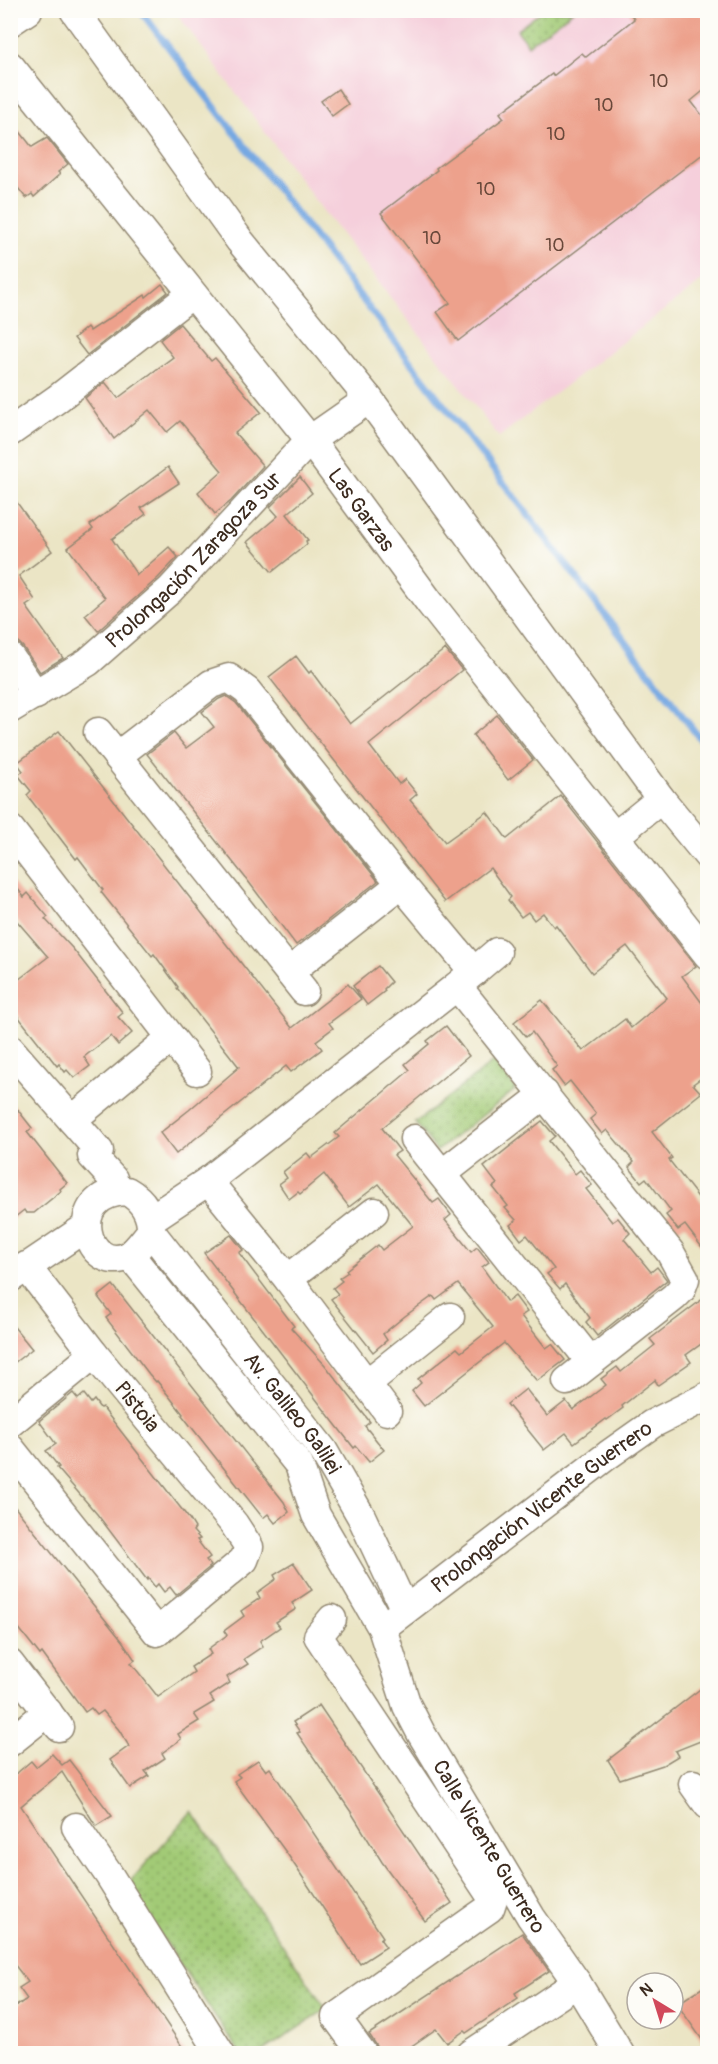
<svg xmlns="http://www.w3.org/2000/svg" width="718" height="2064" font-family="Pangolin,sans-serif">
  <style>
    .built { fill: #f5cfdb }
    .grass { fill: url(#grass-dots); stroke: #6e7a4a; stroke-width: 1.5 }
    .lines { fill: none; stroke-linecap: round; stroke-linejoin: round }
    .stream { stroke: #76a8e2; stroke-width: 7 }
    .building { fill: #eda18c }
    .minor-casing { stroke: #938872; stroke-width: 31 }
    .minor { stroke: #fff; stroke-width: 28 }
    .labels { text-anchor: middle; dominant-baseline: central; stroke-width: 4.5; stroke-linejoin: round; paint-order: stroke }
    .number-label { font-size: 18px; fill: #68483a }
    .street-label { font-size: 21px; fill: #3b2a1e; stroke: #fdfcf7 }
  </style>
  <defs>
    <pattern id="grass-dots" width="8" height="8" patternUnits="userSpaceOnUse" patternTransform="scale(1.5)"><rect width="8" height="8" fill="#a2ca76"/><path d="M2 2h.1M6 6h.1" fill="none" stroke="#85a460" stroke-width="1.8" stroke-linecap="round"/></pattern>
  </defs>
  <rect width="100%" height="100%" fill="#fdfcf7"/>
  <filter id="ink" filterUnits="userSpaceOnUse"><feTurbulence type="fractalNoise" baseFrequency=".0167" numOctaves="2"/><feDisplacementMap in="SourceGraphic" scale="12" xChannelSelector="R" yChannelSelector="G"/><feConvolveMatrix kernelMatrix="1 2 1 2 8 2 1 2 1" color-interpolation-filters="sRGB"/></filter>
  <filter id="wash" filterUnits="userSpaceOnUse"><feTurbulence type="fractalNoise" baseFrequency=".008" numOctaves="4" result="noise"/><feDisplacementMap in="SourceGraphic" scale="24" xChannelSelector="R" yChannelSelector="G"/><feGaussianBlur stdDeviation="1.35" result="paint"/><feColorMatrix in="noise" values="0 0 0 0 0 0 0 0 0 0 0 0 0 0 0 0 0 1.4 0 .05"/><feComposite in="paint" operator="in"/></filter>
  <g filter="url(#wash)">
    <rect width="100%" height="100%" fill="#ebe5c5"/>
    <!-- built -->
    <path class="built" d="M175,11H707V277L499,437L324,212Z"/>
    <!-- grass -->
    <g class="grass">
      <path d="M542,11H573L528,45L517,30Z"/>
      <path d="M494,1061L516,1089L437,1151L415,1123Z"/>
      <path d="M192,1811L326,2009L261,2053H240L127,1885Z"/>
    </g>
    <g class="lines">
      <!-- stream -->
      <path class="stream" d="M140,10L708,749"/>
    </g>
    <g id="blocks">
      <!-- building -->
      <g class="building">
        <path d="M628,10H699L708,21V87L691,101L708,123V150L458,341L437,312L450,303L381,213L437,170L436,168L504,118L500,113L552,74L553,76L582,53L586,57L634,19Z"/>
        <path d="M338,89L348,104L332,116L321,101Z"/>
        <path d="M10,119L32,147L47,138L68,164L58,172L60,174L34,197L32,194L26,198L10,178Z"/>
        <path d="M162,284L168,292L87,355L74,338L87,327L90,331L145,295L146,297Z"/>
        <path d="M180,324L211,361L215,358L261,412L235,433L263,466L231,501L215,514L198,492L222,471L180,421L167,432L149,410L114,439L85,398L105,382L118,398L173,357L160,340Z"/>
        <path d="M168,467L179,483L141,508L146,514L112,539L137,575L169,547L178,557L158,578L98,631L85,615L105,598L68,548L93,529L90,525Z"/>
        <path d="M300,477L312,493L287,514L308,540L306,541L307,544L272,572L247,542L278,516L270,507Z"/>
        <path d="M10,493L52,551L19,576L35,600L26,606L63,658L40,672L23,647L18,642L10,641Z"/>
        <path d="M445,649L462,670L369,745L399,784L405,779L417,794L410,800L445,842L487,812L507,839L561,796L696,966L682,976L708,1011V1073L693,1084L701,1093L652,1132L672,1158L669,1160L708,1210V1255L685,1225L678,1230L666,1215L671,1211L646,1178L641,1182L629,1167L634,1162L607,1130L602,1134L590,1119L596,1114L570,1081L564,1086L552,1070L557,1066L532,1032L526,1037L514,1022L542,1000L583,1051L625,1019L631,1028L667,998L627,946L592,973L556,925L554,927L543,913L534,920L528,912L521,917L508,900L511,897L490,868L445,902L269,677L296,656L309,673L311,671L350,724Z"/>
        <path d="M226,696L236,703L378,881L296,945L248,881L147,754L174,733L186,748L214,727L202,712L219,699Z"/>
        <path d="M497,715L533,760L508,780L473,735Z"/>
        <path d="M59,731L292,1028L348,984L361,999L329,1023L333,1028L316,1041L322,1049L291,1072L286,1066L176,1154L160,1133L189,1110L239,1067L177,988L178,987L154,954L152,956L101,892L103,890L78,857L76,859L27,795L31,791L18,775L23,771L17,763Z"/>
        <path d="M10,879L24,897L28,893L48,917L45,919L73,949L123,1013L118,1017L132,1033L118,1045L111,1036L84,1057L90,1066L74,1078L67,1070L65,1072L59,1064L57,1066L10,1006V986L48,957L10,913Z"/>
        <path d="M378,966L391,982L384,989L385,991L367,1005L353,986Z"/>
        <path d="M446,1026L469,1056L382,1128L400,1151L394,1155L433,1203L439,1199L451,1215L445,1220L471,1252L477,1247L489,1262L482,1267L507,1302L515,1296L527,1312L521,1316L546,1348L552,1344L565,1360L537,1381L504,1343L424,1406L412,1391L421,1383L418,1379L457,1348L461,1352L493,1327L458,1284L436,1300L433,1296L405,1316L383,1334L387,1340L373,1352L331,1299L338,1294L333,1288L342,1281L339,1278L348,1272L346,1270L378,1245L382,1250L413,1226L379,1184L349,1207L324,1174L300,1194L298,1192L289,1199L279,1184L287,1178L283,1172L307,1153L311,1158L339,1137L335,1133L410,1070L405,1064L429,1044L427,1041Z"/>
        <path d="M10,1100L32,1128L27,1132L67,1183L60,1189L61,1191L34,1213H26L24,1210L10,1221Z"/>
        <path d="M542,1121L555,1136L549,1141L575,1174L580,1170L592,1185L586,1189L612,1222L618,1218L630,1233L624,1239L651,1272L657,1267L667,1280L597,1336L586,1322L590,1318L565,1284L560,1289L547,1274L554,1269L527,1235L521,1240L510,1225L516,1220L505,1208L508,1206L493,1187L497,1184L484,1167Z"/>
        <path d="M231,1235L243,1250L239,1253L294,1326L291,1328L325,1365L370,1422L365,1426L384,1450L369,1462L356,1446L354,1448L329,1416L204,1253Z"/>
        <path d="M113,1285L284,1502L289,1512L275,1523L268,1514L263,1518L182,1415L183,1414L157,1381L156,1382L149,1374L106,1318L111,1314L98,1297Z"/>
        <path d="M708,1295V1339L686,1355L691,1362L658,1385L655,1380L622,1406L623,1408L607,1420L606,1419L574,1443L566,1433L544,1450L507,1404L526,1389L547,1416L566,1401L573,1410L606,1385L601,1379L617,1367L621,1372L655,1345L650,1339Z"/>
        <path d="M10,1322L32,1349L10,1366Z"/>
        <path d="M73,1393L78,1399L84,1394L91,1403L94,1400L100,1408L102,1407L190,1520L195,1528L193,1531L200,1539L197,1540L210,1557L206,1560L211,1566L176,1595L170,1587L164,1592L158,1584L155,1587L148,1578L147,1580L97,1514L57,1468L59,1467L46,1451L56,1444L39,1421Z"/>
        <path d="M10,1501L123,1642L135,1660L131,1663L158,1697L194,1672L191,1667L211,1654L208,1649L227,1635L224,1631L244,1616L241,1611L260,1598L257,1593L276,1579L274,1575L294,1563L312,1590L292,1603L296,1609L276,1622L280,1627L260,1641L263,1646L244,1659L248,1664L227,1677L230,1683L210,1696L214,1702L194,1714L199,1721L178,1734L181,1739L162,1753L165,1758L145,1771L149,1776L130,1788L110,1760L129,1746L119,1730L103,1711L97,1715L91,1708L85,1712L42,1653L40,1655L10,1617Z"/>
        <path d="M708,1683V1738L675,1751L678,1756L663,1765L620,1779L608,1760Z"/>
        <path d="M319,1705L452,1903L425,1921L382,1862L351,1812L297,1733L300,1732L293,1722Z"/>
        <path d="M52,1754L62,1765L69,1760L112,1816L96,1826L62,1772L21,1806L187,2054H10V2010L27,1999L19,1988L28,1982L10,1959V1779L31,1761L36,1767Z"/>
        <path d="M258,1760L266,1771L270,1768L383,1937L380,1939L386,1947L360,1964L288,1855L234,1781L240,1777L237,1774Z"/>
        <path d="M522,1933L549,1971L515,1993L518,1998L466,2033L464,2031L447,2043L436,2029L400,2054H382L369,2034Z"/>
        <path d="M708,1984V2048L677,2004Z"/>
      </g>
    </g>
  </g>
  <g filter="url(#ink)">
    <use href="#blocks" fill-opacity="0" stroke="#938872" stroke-width="1.5"/>
    <g class="lines">
      <defs>
        <g id="minor">
          <path d="M74,10L240,241L369,399L661,799L708,856"/>
          <path d="M10,22L28,10"/>
          <path id="s1" d="M10,66L310,440L430,603L708,955"/>
          <path d="M10,432L57,399L192,294"/>
          <path d="M10,657L36,695"/>
          <path id="s2" d="M10,709L88,662L170,590L310,440L369,399"/>
          <path d="M98,732L304,991"/>
          <path d="M117,756L211,684L229,678L247,691L401,884L474,972"/>
          <path d="M10,829L197,1071"/>
          <path d="M614,837L661,799"/>
          <path d="M289,972L401,884"/>
          <path d="M457,986L670,1252L685,1279L681,1290L674,1297L567,1381"/>
          <path d="M10,1049L99,1151L92,1156L113,1179L111,1192"/>
          <path d="M72,1120L171,1038"/>
          <path d="M414,1139L591,1362"/>
          <path d="M442,1174L545,1094"/>
          <path d="M208,1181L288,1279L387,1411"/>
          <path d="M127,1191C143,1200 152,1214 151,1232C144,1239 137,1251 128,1256C87,1276 62,1193 127,1191Z"/>
          <path d="M151,1219L208,1181L457,986L497,952"/>
          <path id="s3" d="M151,1232L323,1450L361,1516L405,1610"/>
          <path id="s4" d="M130,1255L299,1465L316,1515L382,1628L407,1706L421,1733L531,1917L577,1983L620,2054"/>
          <path d="M12,1277L86,1227"/>
          <path d="M288,1279L374,1212"/>
          <path d="M366,1384L450,1317"/>
          <path d="M10,1423L94,1354"/>
          <path d="M10,1448L157,1632L244,1560L249,1547L234,1524L94,1354L26,1266"/>
          <path d="M332,1619L318,1636L493,1899L490,1908L477,1917L336,2017L363,2054"/>
          <path id="s5" d="M391,1621L608,1455L652,1424L708,1396"/>
          <path d="M10,1664L59,1727"/>
          <path d="M10,1742L48,1712"/>
          <path d="M693,1784L708,1805"/>
          <path d="M76,1827L109,1875L221,2054"/>
          <path d="M471,2054L577,1983"/>
        </g>
      </defs>
      <!-- minor casing -->
      <use href="#minor" class="minor-casing"/>
      <!-- minor -->
      <use href="#minor" class="minor"/>
    </g>
  </g>
  <g class="labels">
    <!-- number labels -->
    <g class="number-label">
      <text x="659" y="81">10</text>
      <text x="604" y="105">10</text>
      <text x="556" y="134">10</text>
      <text x="486" y="189">10</text>
      <text x="432" y="238">10</text>
      <text x="555" y="245">10</text>
    </g>
    <!-- street labels -->
    <g class="street-label">
      <text stroke="none"><textPath href="#s1" startOffset="566">Las Garzas</textPath></text>
      <text stroke="none"><textPath href="#s2" startOffset="238">Prolongación Zaragoza Sur</textPath></text>
      <text transform="translate(137 1407) rotate(51)">Pistoia</text>
      <text stroke="none"><textPath href="#s3" startOffset="230">Av. Galileo Galilei</textPath></text>
      <text stroke="none"><textPath href="#s5" startOffset="189">Prolongación Vicente Guerrero</textPath></text>
      <text stroke="none"><textPath href="#s4" startOffset="698">Calle Vicente Guerrero</textPath></text>
    </g>
  </g>
  <!-- margin -->
  <rect width="718" height="2064" fill="none" stroke="#fdfcf7" stroke-width="36"/>
  <!-- north arrow -->
  <g transform="translate(655 2001) rotate(322)"><circle r="28" fill="#fdfcf7" stroke="#afa8a0" stroke-width="1.5"/>
  <path d="M0-4.5L10 22L0 15L-10 22Z" fill="#d1495b"/>
  <text y="-9" font-size="16" font-weight="bold" text-anchor="middle" fill="#3b2a1e">N</text>
  </g>
</svg>
